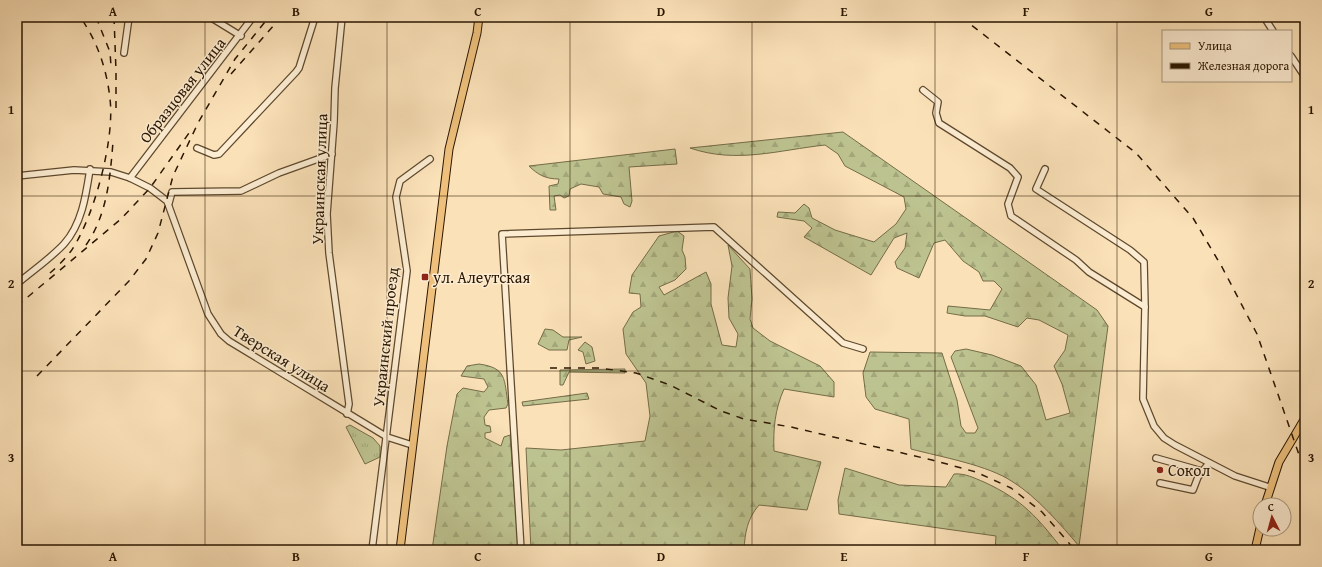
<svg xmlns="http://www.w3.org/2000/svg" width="1322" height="567" font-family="'Gentium Book Plus',serif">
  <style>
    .grass { fill: url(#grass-tufts); stroke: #746c48 }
    .forest { fill: url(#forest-firs); stroke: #746c48 }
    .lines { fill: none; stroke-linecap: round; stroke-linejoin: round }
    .minor-casing { stroke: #5e492e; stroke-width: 8 }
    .major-casing { stroke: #2a1600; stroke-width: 9 }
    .minor { stroke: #fcecd1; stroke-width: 5.5 }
    .major { stroke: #eec07c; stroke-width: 7 }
    .rail { stroke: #2a1600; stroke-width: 1.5; stroke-dasharray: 7 7; stroke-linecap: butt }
    .grid { fill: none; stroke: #2a1600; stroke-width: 1; stroke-opacity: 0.55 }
    .poi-dot { fill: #8f2418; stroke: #fcecd1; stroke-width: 1.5 }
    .labels { text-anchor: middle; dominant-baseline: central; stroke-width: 3; stroke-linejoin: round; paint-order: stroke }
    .street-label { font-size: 16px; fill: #2a1600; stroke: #fcecd1 }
    .poi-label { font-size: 16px; fill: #2a1600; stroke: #fcecd1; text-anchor: start }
    .neatline { fill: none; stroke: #2a1600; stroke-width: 1.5 }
    .grid-label { font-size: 13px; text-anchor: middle; font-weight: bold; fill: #2a1600 }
  </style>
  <defs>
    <pattern id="grass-tufts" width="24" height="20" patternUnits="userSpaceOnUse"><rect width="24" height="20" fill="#bdc390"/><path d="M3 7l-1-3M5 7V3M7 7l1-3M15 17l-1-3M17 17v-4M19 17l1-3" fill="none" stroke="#a3a77a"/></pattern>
    <pattern id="forest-firs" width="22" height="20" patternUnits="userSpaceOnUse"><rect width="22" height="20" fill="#bdc390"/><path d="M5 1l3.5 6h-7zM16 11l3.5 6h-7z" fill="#a3a77a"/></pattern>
  </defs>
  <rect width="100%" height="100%" fill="#fbe1b8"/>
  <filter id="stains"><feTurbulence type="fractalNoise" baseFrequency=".005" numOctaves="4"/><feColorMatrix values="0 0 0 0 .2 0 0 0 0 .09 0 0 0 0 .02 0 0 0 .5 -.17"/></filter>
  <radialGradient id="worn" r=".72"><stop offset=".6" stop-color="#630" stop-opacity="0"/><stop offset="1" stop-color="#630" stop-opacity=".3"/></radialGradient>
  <!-- grass -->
  <path class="grass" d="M350,425L373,438L380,446V457L365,464L346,427Z"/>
  <!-- forest -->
  <g class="forest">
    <path d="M843,132L1097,310L1108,326L1079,546C1061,525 1037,497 1013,482C988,465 941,457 911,449L909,419L875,409L866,397L863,373L870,352L942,353L957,400L961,426L966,433H975L978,428L951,357L955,351L966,349L992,355L1021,366L1036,385L1046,420L1070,413L1062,384L1054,366L1065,350L1068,335L1039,320L1027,318L1018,327L985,316H965L947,313L948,306L990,310L1002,289L994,281H983L979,272L963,261L945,240L934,243L919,278L897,268L895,262L905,248L907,233L894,238L871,275L804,237L812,228L804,221L777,217L778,212L795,213L804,204L809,208L812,218L835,230L874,242L896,224L906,209L904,197L845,166L838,154L825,145C779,150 736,164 690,148Z"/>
    <path d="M675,149L677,164L629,167L632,201L630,207L624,204L621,197L603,194L599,187L581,184L570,189L569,196L564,198L560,195L554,196L556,210H550L549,186L558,184L559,179C546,179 538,175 529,166Z"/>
    <path d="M677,231L684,236L682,250L685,257L686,269L675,280L659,287L664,295L706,272L711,284V304L722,345L736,347L738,334L729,318L728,298L732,266L728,245L750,269L752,299L750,319L753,328L770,341L820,366L834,382V397L784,389C775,409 773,429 774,451L821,462L807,510L759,505C747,519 745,533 744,550H531L526,448L561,450L645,441L650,416L646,383L626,354L623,329L633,312L641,307L640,294L629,293L632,275L659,236Z"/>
    <path d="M545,329L553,330L563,337H582L569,340L567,350H549L538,344Z"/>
    <path d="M585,342L592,347L595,361L586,364L583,352L578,350Z"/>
    <path d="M479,364C507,368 504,379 508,404L506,408L489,410L484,417L485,425L490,426L491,432L485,433V438L501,446L504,437L510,435L519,550H432L447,446L457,394L463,388L484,392L488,387L484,379L461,376L467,366Z"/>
    <path d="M625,369V373L569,372L563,385H560V370Z"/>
    <path d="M587,393L589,399L523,406L522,402Z"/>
    <path d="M845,468L899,485L946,487L954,474C965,473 974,478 984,482C1023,500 1037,517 1063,550H995L996,536L839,514L838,500Z"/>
  </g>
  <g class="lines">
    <defs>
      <g id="minor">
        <path d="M210,17L241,36"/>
        <path d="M342,17L335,88L334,122L327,214L329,253L349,404L347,414"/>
        <path d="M1264,17L1273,31"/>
        <path d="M124,53L129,17"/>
        <path d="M1291,56L1305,77"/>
        <path d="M923,90L938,102L936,113L939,123L1010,168L1018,177L1008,204L1011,216L1076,260L1089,272L1145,307"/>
        <path d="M197,148L214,155L219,154L296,72L299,68L315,17"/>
        <path d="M1045,169L1036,189L1130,250L1144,262L1145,307L1143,399L1154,426L1164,438L1175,445L1235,476L1269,487"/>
        <path d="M17,176L74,170L111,172L130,178L150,188L167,201L208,314L221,334L229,341L387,437L412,445"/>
        <path d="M130,178L253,17"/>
        <path d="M169,203L172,192L241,191L279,173L332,154"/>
        <path d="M17,284C32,271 50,259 64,244C82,224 86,195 90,169"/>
        <path d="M1156,458L1202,471"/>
        <path d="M1160,483L1193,490L1198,477L1209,463"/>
        <path d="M372,550L407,271L396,197L400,181L430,159"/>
        <path d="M521,550L502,234L714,227L843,343L863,349"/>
      </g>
      <g id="major">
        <path d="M1265,505L1279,462L1305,418"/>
        <path d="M400,550L449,149L477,33L479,17"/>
        <path d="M1255,550L1260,528"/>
      </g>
    </defs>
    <!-- minor casing -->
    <use href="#minor" class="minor-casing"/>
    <!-- major casing -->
    <use href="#major" class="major-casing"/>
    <!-- minor -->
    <use href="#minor" class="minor"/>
    <!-- major -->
    <use href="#major" class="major"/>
    <!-- rail -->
    <g class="rail">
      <path d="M96,17L110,52L111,66"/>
      <path d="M114,17L116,71V109"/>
      <path d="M961,17L1136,153L1193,218L1222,267L1257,334L1305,472"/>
      <path d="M231,74L281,17"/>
      <path d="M86,245C107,215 110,179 113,142"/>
      <path d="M50,273C57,267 65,259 71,251C94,218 115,139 110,99C107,70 97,40 80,17"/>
      <path d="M17,306L121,219L150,188L189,133"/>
      <path d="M550,368H599L636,373L670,385L721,411L744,419L791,427L932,460L976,472L1011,488L1042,512L1075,550"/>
      <path d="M37,376L129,281L146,259L158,233L173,176L198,123L235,59L269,17"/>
    </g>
  </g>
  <!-- grid -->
  <path class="grid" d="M205,17V550M387,17V550M570,17V550M752,17V550M935,17V550M1117,17V550M17,196H1305M17,371H1305"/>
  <!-- markers -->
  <g class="poi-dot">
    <rect x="421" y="273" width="8" height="8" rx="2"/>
    <circle cx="1160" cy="470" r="4"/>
  </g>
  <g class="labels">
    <!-- street labels -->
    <g class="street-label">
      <text transform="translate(182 90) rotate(-52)">Образцовая улица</text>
      <text transform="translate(319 179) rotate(-88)">Украинская улица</text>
      <text transform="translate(385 337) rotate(-84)">Украинский проезд</text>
      <text transform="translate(282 358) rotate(32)">Тверская улица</text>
    </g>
    <!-- poi labels -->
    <g class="poi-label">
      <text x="433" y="277">ул. Алеутская</text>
      <text x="1168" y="470">Сокол</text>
    </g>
  </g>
  <!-- margin -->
  <rect width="1322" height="567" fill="none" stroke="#fbe1b8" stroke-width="44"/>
  <!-- legend -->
  <rect x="1162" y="30" width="130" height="52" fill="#fcecd1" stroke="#a8967d"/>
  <rect x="1170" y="43" width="20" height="6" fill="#eec07c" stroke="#a8967d"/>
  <text x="1198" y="50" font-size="12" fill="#2a1600">Улица</text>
  <rect x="1170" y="63" width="20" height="6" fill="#2a1600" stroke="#a8967d"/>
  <text x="1198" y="70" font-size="12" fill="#2a1600">Железная дорога</text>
  <!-- north arrow -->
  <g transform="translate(1272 517) rotate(354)"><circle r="19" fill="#fcecd1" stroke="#a8967d"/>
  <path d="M0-3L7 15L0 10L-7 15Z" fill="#8f2418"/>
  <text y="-6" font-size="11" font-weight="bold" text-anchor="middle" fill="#2a1600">С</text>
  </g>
  <rect x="22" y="22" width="1278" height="523" class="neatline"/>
  <g class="grid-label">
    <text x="113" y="16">A</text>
    <text x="296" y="16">B</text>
    <text x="478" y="16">C</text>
    <text x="661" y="16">D</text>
    <text x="844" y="16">E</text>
    <text x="1026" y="16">F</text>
    <text x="1209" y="16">G</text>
    <text x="11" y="114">1</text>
    <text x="1311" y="114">1</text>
    <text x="11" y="288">2</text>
    <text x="1311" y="288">2</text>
    <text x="11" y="462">3</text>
    <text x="1311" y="462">3</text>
    <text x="113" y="561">A</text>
    <text x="296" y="561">B</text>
    <text x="478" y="561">C</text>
    <text x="661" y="561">D</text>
    <text x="844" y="561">E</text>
    <text x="1026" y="561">F</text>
    <text x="1209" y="561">G</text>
  </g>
  <rect width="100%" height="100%" filter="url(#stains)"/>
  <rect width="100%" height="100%" fill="url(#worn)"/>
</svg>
